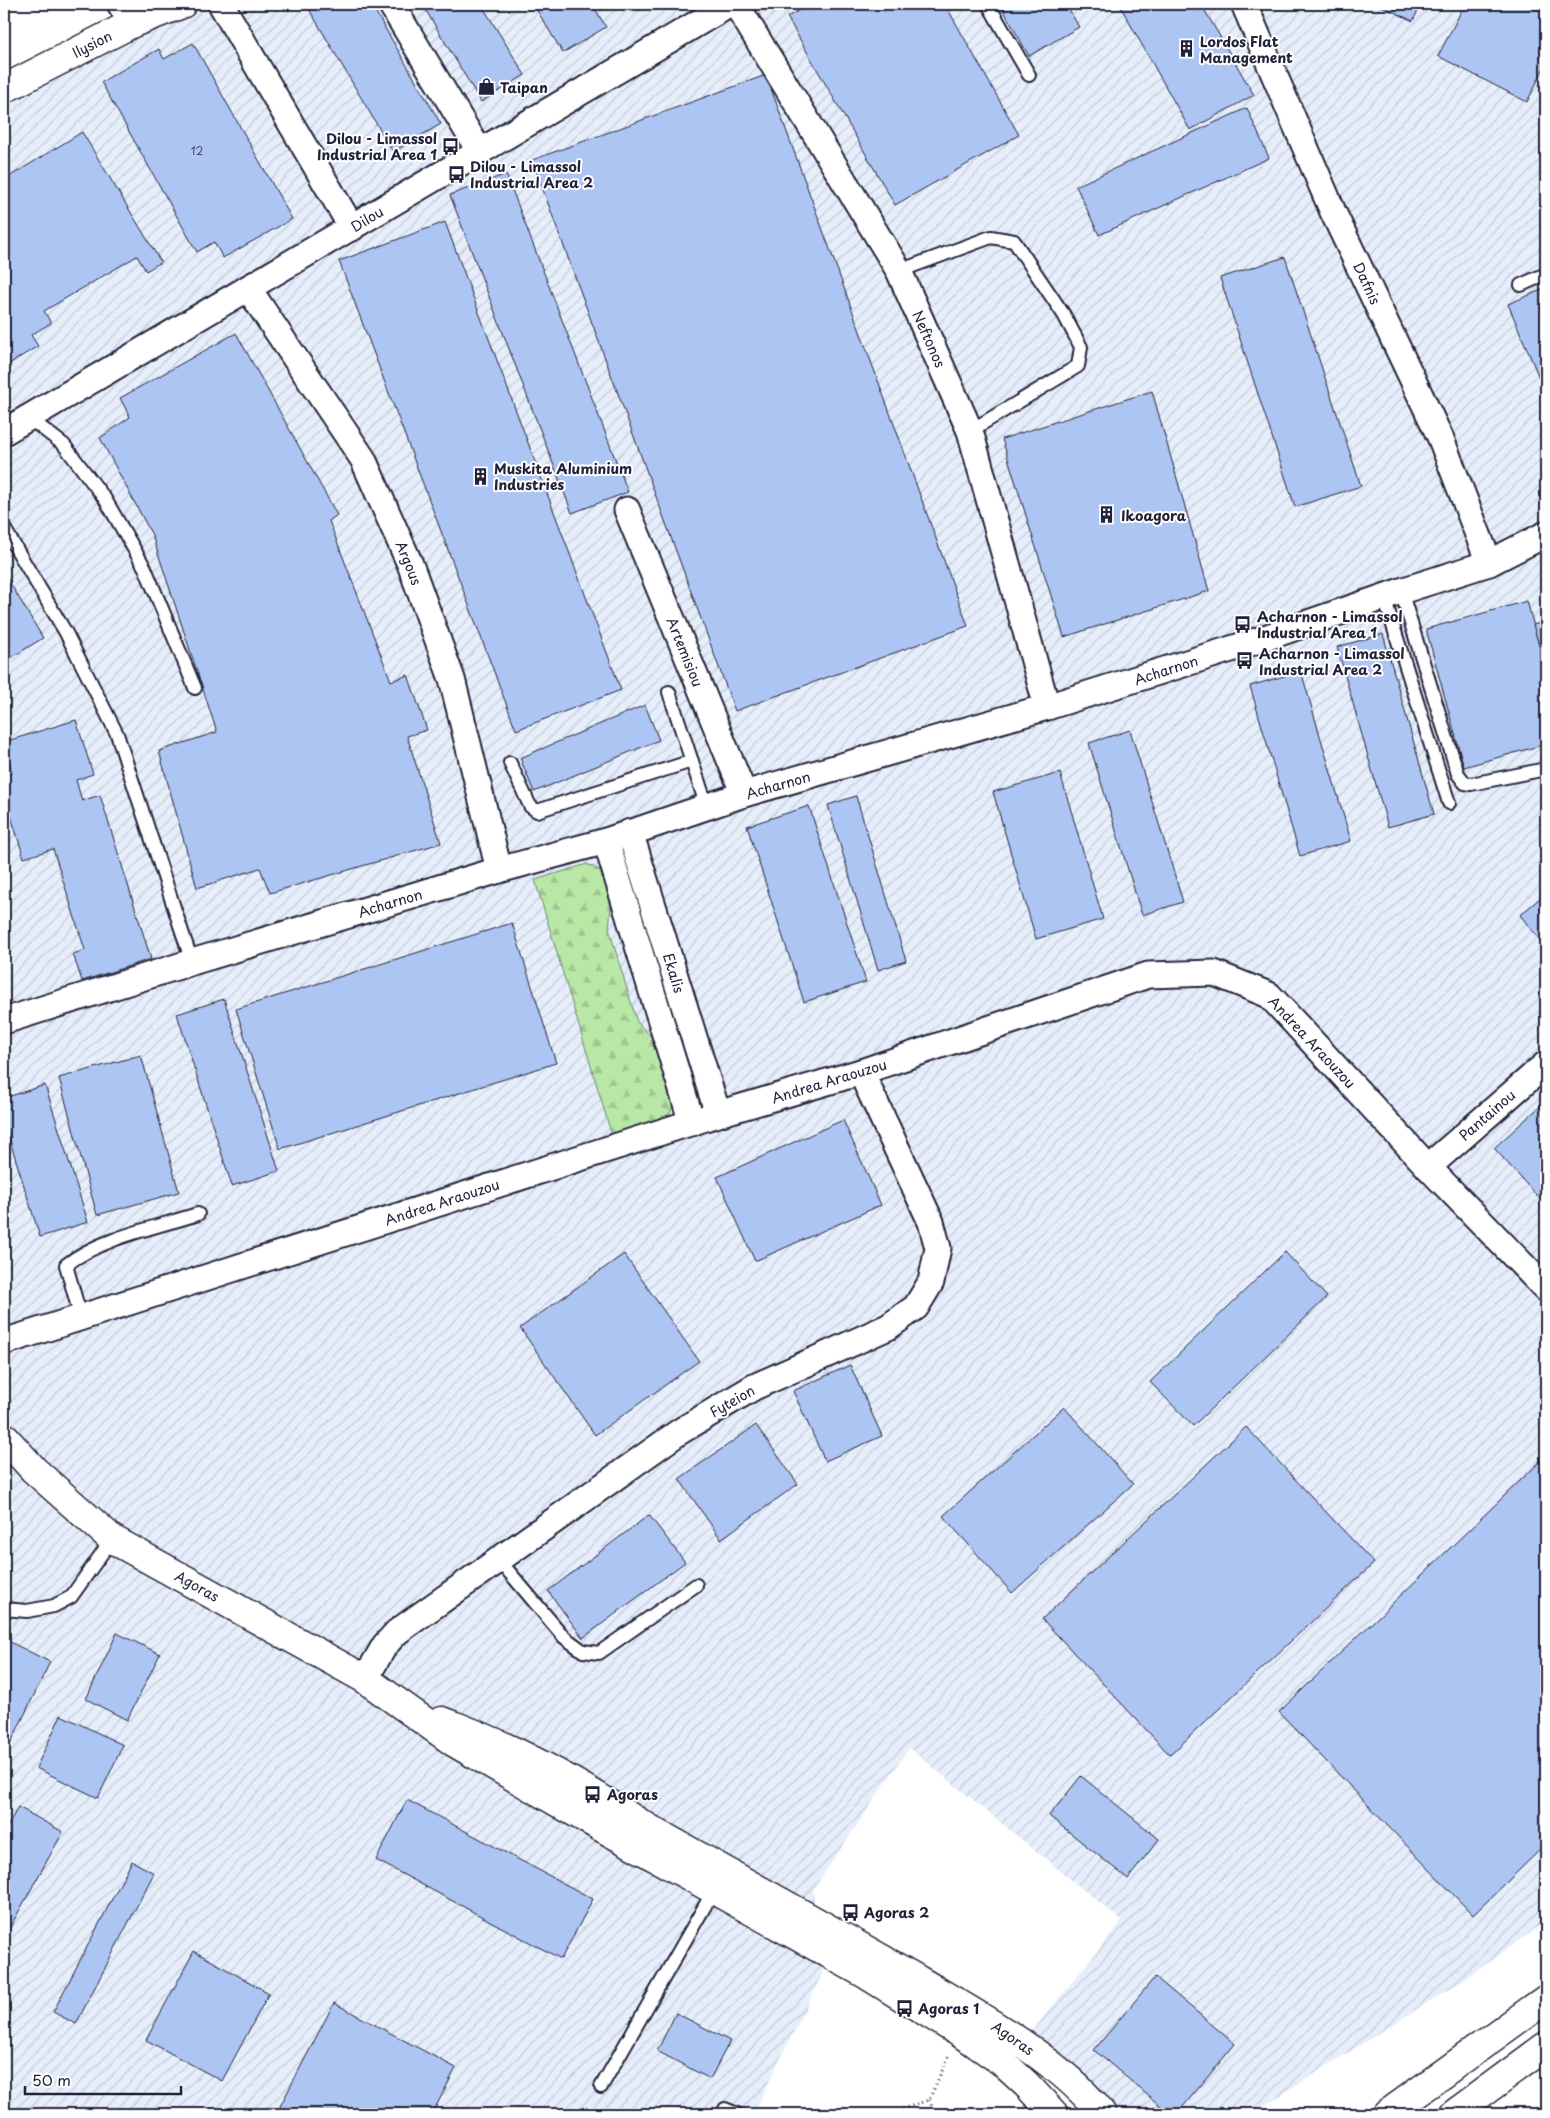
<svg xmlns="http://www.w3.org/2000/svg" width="1550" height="2118" font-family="'Playpen Sans',sans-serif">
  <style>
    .industrial { fill: url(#industrial-furrows) }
    .forest { fill: url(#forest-firs); stroke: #6d8470 }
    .building { fill: #adc5f3; stroke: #22223b }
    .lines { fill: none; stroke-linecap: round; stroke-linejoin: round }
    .service-casing { stroke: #22223b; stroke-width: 16 }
    .minor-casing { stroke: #22223b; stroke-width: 29 }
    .tertiary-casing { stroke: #22223b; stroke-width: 31 }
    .secondary-casing { stroke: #22223b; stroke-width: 31 }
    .primary-casing { stroke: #22223b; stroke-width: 31 }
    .path { stroke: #22223b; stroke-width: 3; stroke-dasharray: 1 4; stroke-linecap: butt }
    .service { stroke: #fff; stroke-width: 12 }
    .minor { stroke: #fff; stroke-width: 25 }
    .tertiary { stroke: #fff; stroke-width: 28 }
    .secondary { stroke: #fff; stroke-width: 28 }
    .primary { stroke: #fff; stroke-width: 28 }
    .labels { text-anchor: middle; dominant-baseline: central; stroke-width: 4; stroke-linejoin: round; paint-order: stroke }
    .number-label { font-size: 11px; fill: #454b69 }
    .poi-label { font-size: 14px; font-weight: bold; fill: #22223b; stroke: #fff; text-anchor: start }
    .street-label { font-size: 14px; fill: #22223b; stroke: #fff }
  </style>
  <defs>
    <pattern id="industrial-furrows" width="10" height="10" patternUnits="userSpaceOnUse" patternTransform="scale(1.25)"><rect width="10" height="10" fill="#e6eefb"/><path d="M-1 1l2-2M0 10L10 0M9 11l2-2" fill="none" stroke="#c5ccd8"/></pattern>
    <pattern id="forest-firs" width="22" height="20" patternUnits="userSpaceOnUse" patternTransform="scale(1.25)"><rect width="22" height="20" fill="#b8e7a6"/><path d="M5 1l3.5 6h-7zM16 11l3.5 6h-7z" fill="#9ec690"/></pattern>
  </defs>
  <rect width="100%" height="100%" fill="#fff"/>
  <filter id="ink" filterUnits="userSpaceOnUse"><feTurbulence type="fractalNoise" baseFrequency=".02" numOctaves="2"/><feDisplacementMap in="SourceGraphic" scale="10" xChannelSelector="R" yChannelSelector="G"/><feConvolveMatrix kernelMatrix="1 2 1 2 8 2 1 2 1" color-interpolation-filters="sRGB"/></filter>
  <g filter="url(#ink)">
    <!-- industrial -->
    <path class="industrial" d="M197,4H1546V1922L1460,1982L1251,2114H1084L1029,2035L1122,1921L909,1748L813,1890L823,1973L753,2114H4V108Z"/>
    <!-- forest -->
    <path class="forest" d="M587,864L605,873L613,887L609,929L637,1022L658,1044L676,1098L667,1120L612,1136L535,880Z"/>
    <!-- building -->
    <g class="building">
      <path d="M306,4H371L441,124L393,152Z"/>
      <path d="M422,4H481L525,75L481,102Z"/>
      <path d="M533,4H592L606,27L563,53Z"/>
      <path d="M810,4H945L1019,135L895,205L787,17Z"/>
      <path d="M1000,4H1066L1079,27L1029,56Z"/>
      <path d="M1119,4H1201L1254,95L1190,130Z"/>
      <path d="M1377,4H1421L1413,21Z"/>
      <path d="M1465,4H1527L1546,14V64L1527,102L1438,56Z"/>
      <path d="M193,43L292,219L223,258L214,242L197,252L101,82L159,49L164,59Z"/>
      <path d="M766,75L968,626L735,711L532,160Z"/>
      <path d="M1247,108L1269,158L1099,235L1076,186Z"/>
      <path d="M82,132L161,262L146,271L137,256L44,311L51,323L31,335L38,346L4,367V180Z"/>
      <path d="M506,174L628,492L572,513L450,195Z"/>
      <path d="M445,222L621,690L516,730L339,261Z"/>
      <path d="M1285,257L1361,486L1295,507L1220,278Z"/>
      <path d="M1546,288V394L1508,304Z"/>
      <path d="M236,333L337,515L329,521L391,681L408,675L427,730L407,736L441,843L270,893L260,868L197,888L159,751L217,732L152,535L100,438L130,417L120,398Z"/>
      <path d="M1152,391L1209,591L1064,637L1002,439Z"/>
      <path d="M4,573L43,638L4,662Z"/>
      <path d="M1527,601L1546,671V744L1464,767L1426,629Z"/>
      <path d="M1546,621V668L1533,625Z"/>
      <path d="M1383,634L1434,814L1388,827L1337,647Z"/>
      <path d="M1301,671L1351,841L1300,856L1250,686Z"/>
      <path d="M645,705L659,740L534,792L520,758Z"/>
      <path d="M76,720L93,774L76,780L82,801L100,795L151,959L82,981L73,954L85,950L53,849L24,858L4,794V775L12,773L4,742Z"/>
      <path d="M1130,730L1183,902L1142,915L1089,743Z"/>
      <path d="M1060,773L1103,919L1036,939L993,792Z"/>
      <path d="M856,796L906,961L878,970L828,805Z"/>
      <path d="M809,806L866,982L804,1002L747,826Z"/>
      <path d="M1546,893V948L1520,915Z"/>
      <path d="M512,923L556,1063L280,1149L236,1009Z"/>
      <path d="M224,999L279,1171L232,1186L177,1014Z"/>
      <path d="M141,1055L179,1192L97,1215L59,1078Z"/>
      <path d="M45,1085L88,1222L40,1237L4,1122V1098Z"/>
      <path d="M1546,1101V1206L1494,1148Z"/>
      <path d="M843,1120L881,1205L755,1261L717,1177Z"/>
      <path d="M1285,1252L1327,1297L1193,1426L1150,1382Z"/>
      <path d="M624,1254L699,1361L595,1435L520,1328Z"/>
      <path d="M850,1365L882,1436L825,1461L793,1391Z"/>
      <path d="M1064,1407L1133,1484L1012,1593L943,1516Z"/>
      <path d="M756,1425L798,1484L721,1539L679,1479Z"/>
      <path d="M1246,1427L1374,1563L1170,1755L1042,1619Z"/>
      <path d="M1546,1456V1844L1473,1915L1279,1712Z"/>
      <path d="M649,1515L685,1562L583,1638L548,1591Z"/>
      <path d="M117,1633L160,1654L127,1720L86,1699Z"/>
      <path d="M4,1639L50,1662L4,1757Z"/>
      <path d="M61,1715L123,1745L98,1798L36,1768Z"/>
      <path d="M1081,1776L1159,1839L1128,1879L1049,1816Z"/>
      <path d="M407,1800L593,1899L561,1959L376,1860Z"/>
      <path d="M18,1807L63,1832L4,1938V1833Z"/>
      <path d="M132,1861L154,1873L76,2024L53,2012Z"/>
      <path d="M194,1951L269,1993L222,2081L146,2040Z"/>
      <path d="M1155,1977L1235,2044L1177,2114H1170L1094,2050Z"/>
      <path d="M334,2003L456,2068L432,2114H276Z"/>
      <path d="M676,2013L730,2041L710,2079L657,2051Z"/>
    </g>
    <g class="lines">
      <defs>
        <g id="service">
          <path d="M988,4L1029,75"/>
          <path d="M899,271L991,237L1014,241L1064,315L1081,347L1078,366L970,431"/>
          <path d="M1521,285L1546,274"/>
          <path d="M29,418L64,445L105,499L145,568L195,688"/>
          <path d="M4,528L66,633L117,734L192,962"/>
          <path d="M1401,591L1458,774L1465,783L1471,784L1546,769"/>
          <path d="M1384,597L1449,803"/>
          <path d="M669,692L707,807"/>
          <path d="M510,763L530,806L537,811L692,761"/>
          <path d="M81,1318L66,1265C98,1239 157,1227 198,1214"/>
          <path d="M499,1560L564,1637L583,1651L599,1653L696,1585"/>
          <path d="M4,1609L27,1611L54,1606L71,1597L112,1539"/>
          <path d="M601,2087L714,1890"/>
          <path d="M725,2109L737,2114"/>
        </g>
        <g id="minor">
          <path d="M120,4L133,23"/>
          <path d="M221,4L352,228"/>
          <path d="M391,4L480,152"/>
          <path d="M736,4L899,271L970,431L1047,707"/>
          <path d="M1244,4L1333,212L1441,439L1489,563"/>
          <path d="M248,288L363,459L410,564L452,679L499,870"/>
          <path d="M4,432L730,4"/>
          <path d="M627,510L744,794"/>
          <path d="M630,832L718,1114"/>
          <path d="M606,841L692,1123"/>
          <path d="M4,1021L192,962L499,870L606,841L744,794L1047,707L1250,643L1401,591L1489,563L1546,534"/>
          <path d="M1428,1167L1546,1064"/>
          <path d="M4,1342L718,1114L861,1072L1148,975L1214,973L1269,995L1428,1167L1546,1289"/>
          <path d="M365,1679L385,1645L397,1632L679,1432L754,1387L888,1327L916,1307L931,1282L938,1248L931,1222L861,1072"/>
        </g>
        <path id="tertiary" d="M4,89L133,23L182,4"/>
        <g id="secondary">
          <path d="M4,1437L34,1470L112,1539L365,1679L455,1743L588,1820L867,1975L968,2038L1001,2061L1027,2085L1054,2114"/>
          <path d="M442,1721C495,1740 547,1766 595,1795C620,1810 643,1826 668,1839C753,1887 838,1933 922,1982C981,2017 1060,2060 1102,2114"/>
        </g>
        <g id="primary">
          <path d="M1387,2114L1546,1999"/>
          <path d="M1454,2114L1546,2046"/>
        </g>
      </defs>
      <!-- service casing -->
      <use href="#service" class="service-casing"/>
      <!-- minor casing -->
      <use href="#minor" class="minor-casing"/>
      <!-- tertiary casing -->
      <use href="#tertiary" class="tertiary-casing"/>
      <!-- secondary casing -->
      <use href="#secondary" class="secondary-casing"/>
      <!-- primary casing -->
      <use href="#primary" class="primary-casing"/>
      <!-- path -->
      <g class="path">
        <path d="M929,2100L935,2114"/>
        <path d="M888,2114L929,2100L950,2053"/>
      </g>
      <!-- service -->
      <use href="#service" class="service"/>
      <!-- minor -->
      <use href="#minor" class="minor"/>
      <!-- tertiary -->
      <use href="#tertiary" class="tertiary"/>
      <!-- secondary -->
      <use href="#secondary" class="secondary"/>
      <!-- primary -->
      <use href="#primary" class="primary"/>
    </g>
  </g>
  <!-- icons -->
  <defs>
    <symbol id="building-bare" viewBox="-9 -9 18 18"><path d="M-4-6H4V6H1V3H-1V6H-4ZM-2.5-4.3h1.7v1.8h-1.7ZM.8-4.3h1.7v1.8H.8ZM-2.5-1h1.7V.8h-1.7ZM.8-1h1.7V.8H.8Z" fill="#22223b" stroke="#fff" stroke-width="2.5" paint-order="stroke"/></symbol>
    <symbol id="shop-bare" viewBox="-9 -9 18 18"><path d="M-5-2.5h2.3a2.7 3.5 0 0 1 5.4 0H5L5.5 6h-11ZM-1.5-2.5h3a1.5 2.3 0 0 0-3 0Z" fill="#22223b" stroke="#fff" stroke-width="2.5" paint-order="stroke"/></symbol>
    <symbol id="bus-bare" viewBox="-9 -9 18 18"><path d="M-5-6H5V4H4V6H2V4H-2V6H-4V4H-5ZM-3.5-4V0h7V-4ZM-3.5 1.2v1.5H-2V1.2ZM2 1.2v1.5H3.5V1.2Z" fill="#22223b" stroke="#fff" stroke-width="2.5" paint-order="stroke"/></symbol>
  </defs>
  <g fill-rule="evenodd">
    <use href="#building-bare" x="1174" y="36" width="25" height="25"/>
    <use href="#shop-bare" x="474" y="74" width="25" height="25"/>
    <use href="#bus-bare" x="438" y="134" width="25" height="25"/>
    <use href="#bus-bare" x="444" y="162" width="25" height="25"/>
    <use href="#building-bare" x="468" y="464" width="25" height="25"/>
    <use href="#building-bare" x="1094" y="502" width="25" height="25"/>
    <use href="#bus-bare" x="1230" y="612" width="25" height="25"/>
    <use href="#bus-bare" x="1232" y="648" width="25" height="25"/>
    <use href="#bus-bare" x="580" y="1782" width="25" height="25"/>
    <use href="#bus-bare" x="838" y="1900" width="25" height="25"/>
    <use href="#bus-bare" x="892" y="1996" width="25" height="25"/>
  </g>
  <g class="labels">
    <!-- number labels -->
    <g class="number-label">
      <text x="197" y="150">12</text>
    </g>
    <!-- poi labels -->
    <g class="poi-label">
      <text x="1200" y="41">Lordos Flat<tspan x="1200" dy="16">Management</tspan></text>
      <text x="500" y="87">Taipan</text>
      <text x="437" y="138" text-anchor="end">Dilou - Limassol<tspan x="437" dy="16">Industrial Area 1</tspan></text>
      <text x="470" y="166">Dilou - Limassol<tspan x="470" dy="16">Industrial Area 2</tspan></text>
      <text x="494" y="468">Muskita Aluminium<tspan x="494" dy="16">Industries</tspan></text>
      <text x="1121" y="515">Ikoagora</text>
      <text x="1257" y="616">Acharnon - Limassol<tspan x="1257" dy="16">Industrial Area 1</tspan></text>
      <text x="1259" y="653">Acharnon - Limassol<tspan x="1259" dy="16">Industrial Area 2</tspan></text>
      <text x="607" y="1794">Agoras</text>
      <text x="864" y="1912">Agoras 2</text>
      <text x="918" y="2008">Agoras 1</text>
    </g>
    <!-- street labels -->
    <g class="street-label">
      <text transform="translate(92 44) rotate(-27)">Ilysion</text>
      <text transform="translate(367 219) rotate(-31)">Dilou</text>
      <text transform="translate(1367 283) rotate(65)">Dafnis</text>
      <text transform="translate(929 339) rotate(66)">Neftonos</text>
      <text transform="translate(409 563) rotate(68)">Argous</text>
      <text transform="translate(685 652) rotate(68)">Artemisiou</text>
      <text transform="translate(1166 670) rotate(-18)">Acharnon</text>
      <text transform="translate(778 785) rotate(-16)">Acharnon</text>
      <text transform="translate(390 903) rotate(-17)">Acharnon</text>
      <text transform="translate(674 973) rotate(73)">Ekalis</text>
      <text transform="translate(1312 1042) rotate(47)">Andrea Araouzou</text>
      <text transform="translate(829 1081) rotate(-17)">Andrea Araouzou</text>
      <text transform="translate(1487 1115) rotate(-41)">Pantainou</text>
      <text transform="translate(442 1202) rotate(-18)">Andrea Araouzou</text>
      <text transform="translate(732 1401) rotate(-30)">Fyteion</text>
      <text transform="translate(197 1586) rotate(29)">Agoras</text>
      <text transform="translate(1013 2038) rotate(35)">Agoras</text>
    </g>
  </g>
  <!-- margin -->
  <rect width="1550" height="2118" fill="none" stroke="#fff" stroke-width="20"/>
  <rect x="10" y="10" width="1530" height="2098" fill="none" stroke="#22223b" stroke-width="2" filter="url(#ink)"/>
  <!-- scale -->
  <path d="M25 2086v8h156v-8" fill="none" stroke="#22223b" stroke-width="2.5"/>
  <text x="32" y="2086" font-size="15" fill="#22223b" stroke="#ffffff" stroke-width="4" paint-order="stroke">50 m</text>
</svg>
